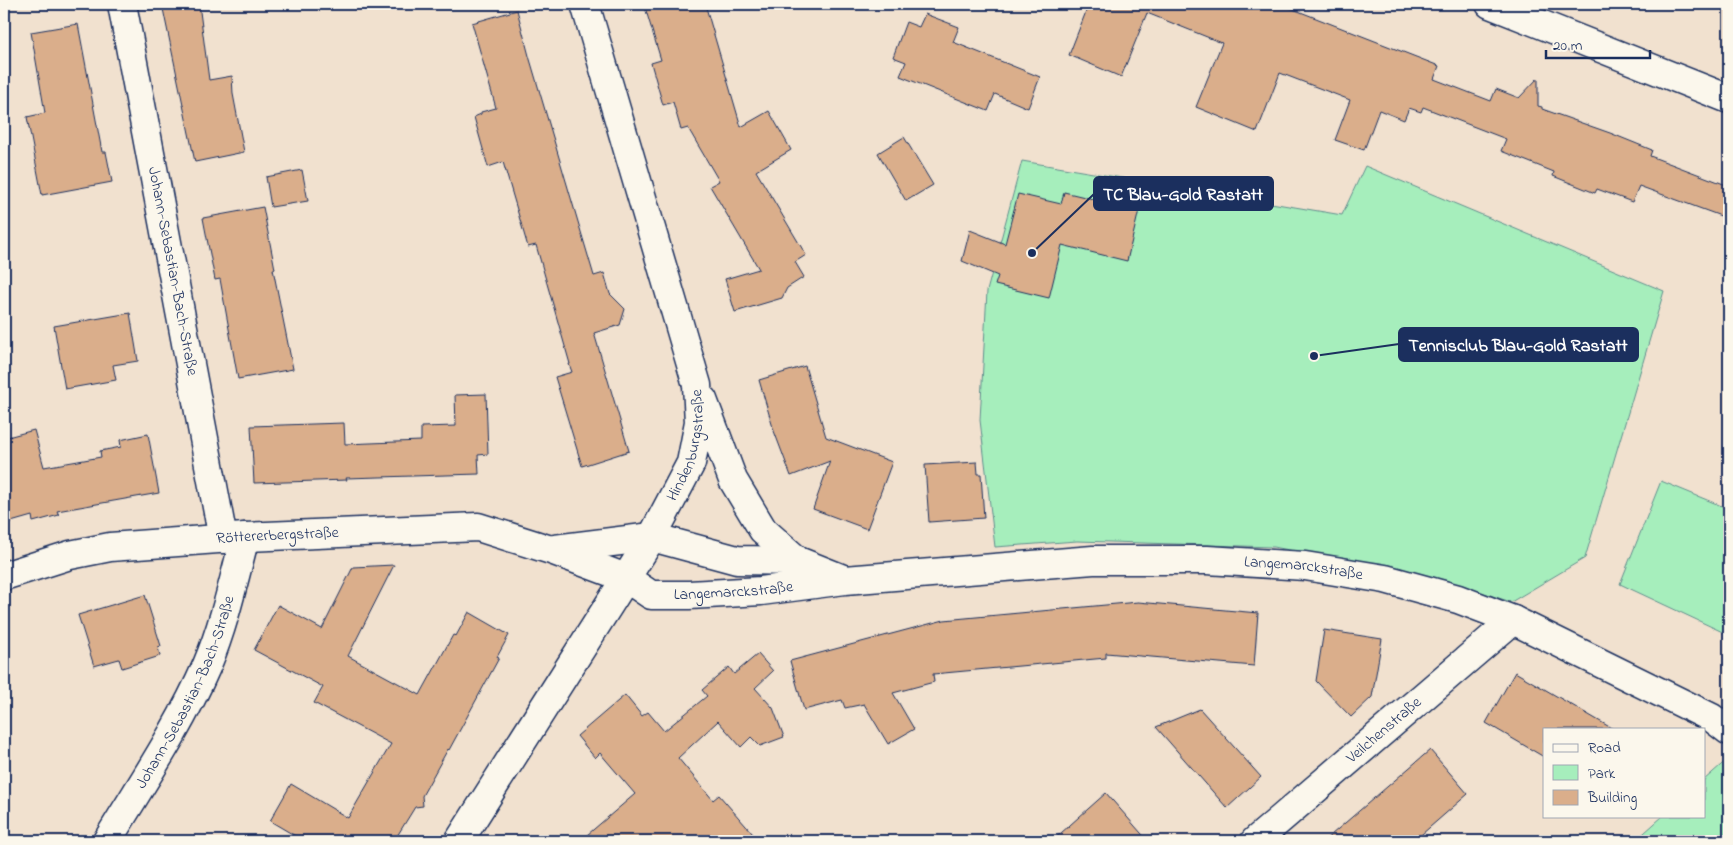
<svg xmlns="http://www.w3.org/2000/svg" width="1733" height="845" font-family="'Indie Flower',sans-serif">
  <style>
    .green { fill: #a6eebc; stroke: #608e8d }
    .building { fill: #daae8b; stroke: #1b2f5e }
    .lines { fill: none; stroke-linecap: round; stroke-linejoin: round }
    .minor-casing { stroke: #1b2f5e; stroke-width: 31 }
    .minor { stroke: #fbf7ec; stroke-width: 28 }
    .labels { text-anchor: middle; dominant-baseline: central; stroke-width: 4; stroke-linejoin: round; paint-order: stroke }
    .street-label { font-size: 16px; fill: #1b2f5e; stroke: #fbf7ec }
    .leader { fill: none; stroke: #1b2f5e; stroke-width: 2 }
    .callout-dot { fill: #1b2f5e; stroke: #fbf7ec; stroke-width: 2 }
    .callout { fill: #1b2f5e; stroke: #1b2f5e; stroke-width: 2 }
    .callout-label { font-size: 18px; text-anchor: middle; font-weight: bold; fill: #fff }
  </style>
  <rect width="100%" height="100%" fill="#f1e1cf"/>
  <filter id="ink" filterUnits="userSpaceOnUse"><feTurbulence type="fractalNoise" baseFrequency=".02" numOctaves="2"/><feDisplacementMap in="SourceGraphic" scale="10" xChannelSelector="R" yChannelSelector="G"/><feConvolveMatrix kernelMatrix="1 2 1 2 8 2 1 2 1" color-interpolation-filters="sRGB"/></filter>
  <g filter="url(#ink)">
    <!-- green -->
    <g class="green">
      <path d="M1022,161L1342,215L1365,166L1664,291L1585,558L1511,602L1453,583L1274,547L1077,541L995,547L980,420L987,291Z"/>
      <path d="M1661,481L1729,509V635L1620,584Z"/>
      <path d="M1729,758V841H1635L1663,816H1704V780Z"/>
    </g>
    <!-- building -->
    <g class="building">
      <path d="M162,4H199L209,80L232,76L233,94L244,152L195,162Z"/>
      <path d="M644,4H705L741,127L769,111L791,150L756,171L806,255L795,262L804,277L787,288L782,298L735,312L725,279L759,269L710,186L719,181L688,128L681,130L673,102L663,105L651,63L661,60Z"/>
      <path d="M1089,4H1280L1439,66L1434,79L1491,101L1496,89L1519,98L1538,78V106L1542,107V109L1610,133L1652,150L1650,156L1729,186V219L1639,186L1632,202L1597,189L1595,193L1553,176L1554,172L1501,151L1506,139L1423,107L1421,112L1409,108L1404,120L1379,110L1364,150L1335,140L1350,100L1280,73L1257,132L1196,107L1222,43L1147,13L1121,77L1069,55Z"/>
      <path d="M517,10L529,56L594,276L604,273L610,294L625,309L620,325L594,333L629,451L582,466L555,377L572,372L569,364H570L536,245L528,247L503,162L488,167L474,117L481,114V112L496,108L472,23Z"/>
      <path d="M925,14L959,27L953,42L1040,77L1028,108L995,94L988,111L900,76L906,62L893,57L906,22L919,27Z"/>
      <path d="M78,24L102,152H106L112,182L42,195L27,117L45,113L31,32Z"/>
      <path d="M904,137L933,185L906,201L878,153Z"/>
      <path d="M302,170L308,201L271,207L266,177Z"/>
      <path d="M1064,192L1139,210L1127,261L1062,245L1049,298L995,285L998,276L962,261L970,230L1005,244L1018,194L1061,204Z"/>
      <path d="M263,207L275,269H273L293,369L238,379L220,279L215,280L203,218Z"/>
      <path d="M130,313L138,361L113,365L116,380L65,389L54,326Z"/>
      <path d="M805,366L826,437L892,462L867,529L813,509L830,461L791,476L774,431L759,380Z"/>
      <path d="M486,394L488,454L478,455L479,474L346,478L347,480L254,483L251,426L344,423L345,444L421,441V427L456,426L455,395Z"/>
      <path d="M34,430L44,467L101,457L100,451L121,447L120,440L148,434L159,493L57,511L59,515L33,522L32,516L4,524V438Z"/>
      <path d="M977,462L978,474H981L984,518L929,522L925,465Z"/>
      <path d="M394,565L348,656L420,695L453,635L456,636L469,612L509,635L497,657L499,658L449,750L448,749L422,796L423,806L415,807L394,841H304L270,821L291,784L348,818L391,744L314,703L323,687L254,650L278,605L322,629L353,567Z"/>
      <path d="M145,595L161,646L158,647L160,656L122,668L119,659L94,666L78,615Z"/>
      <path d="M1138,602L1258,613L1254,666L1106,653V658L933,674L934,682L893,693L914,729L888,744L864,704L845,708L842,700L804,710L790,661L944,620Z"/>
      <path d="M1324,630L1382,639L1372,697L1351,717L1316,681Z"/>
      <path d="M758,654L773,671L755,688L773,708L784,737L760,746L751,737L741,747L718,721L678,758L713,800L719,795L759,841H580L635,794L600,753L595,758L577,736L625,695L642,716L648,712L664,731L707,696L702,690L729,667L734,674Z"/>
      <path d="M1515,672L1613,729H1544V757L1486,723Z"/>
      <path d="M1200,709L1261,777L1227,808L1156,727Z"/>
      <path d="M1430,750L1468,794L1414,841H1324Z"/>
      <path d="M1106,793L1148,841H1052Z"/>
    </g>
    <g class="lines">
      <defs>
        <g id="minor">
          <path id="s1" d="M122,4L223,539"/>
          <path d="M1490,4L1729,99"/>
          <path d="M703,400L733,480L763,530L798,561L843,579"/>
          <path d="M555,549L652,537L737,560L798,561"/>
          <path id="s2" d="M4,576L70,555L110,547L245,537L478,527L551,550L626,578L651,595H689L761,591L845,580L1093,560H1207L1305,566L1385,579L1458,599L1513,620L1712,718L1729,731"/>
          <path id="s3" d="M107,841C142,783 180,727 207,665C224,625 234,579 245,537"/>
          <path id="s4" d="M459,841L652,537L691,463L699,422L697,385L585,4"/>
          <path id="s5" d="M1255,841L1513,620"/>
        </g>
      </defs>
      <!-- minor casing -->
      <use href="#minor" class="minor-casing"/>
      <!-- minor -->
      <use href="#minor" class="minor"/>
    </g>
  </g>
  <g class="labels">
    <!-- street labels -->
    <g class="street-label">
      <text stroke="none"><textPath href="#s1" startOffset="272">Johann-Sebastian-Bach-Straße</textPath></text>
      <text stroke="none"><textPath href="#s4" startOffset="460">Hindenburgstraße</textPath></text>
      <text stroke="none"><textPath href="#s2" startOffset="278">Röttererbergstraße</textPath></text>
      <text stroke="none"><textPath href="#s2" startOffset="1320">Langemarckstraße</textPath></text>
      <text stroke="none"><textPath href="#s2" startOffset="748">Langemarckstraße</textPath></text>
      <text stroke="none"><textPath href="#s3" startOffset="169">Johann-Sebastian-Bach-Straße</textPath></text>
      <text stroke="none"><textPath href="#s5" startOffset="170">Veilchenstraße</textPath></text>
    </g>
  </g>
  <!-- callouts -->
  <path class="leader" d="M1032 253L1094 194M1314 356L1399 344"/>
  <g class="callout-dot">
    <circle cx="1032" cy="253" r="5"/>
    <circle cx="1314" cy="356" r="5"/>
  </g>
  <g class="callout">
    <rect x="1094" y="177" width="179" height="33" rx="5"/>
    <rect x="1399" y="328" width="239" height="33" rx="5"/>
  </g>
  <g class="callout-label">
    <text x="1183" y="200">TC Blau-Gold Rastatt</text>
    <text x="1518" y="351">Tennisclub Blau-Gold Rastatt</text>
  </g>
  <!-- margin -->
  <rect width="1733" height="845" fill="none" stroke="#fbf7ec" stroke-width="20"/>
  <rect x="10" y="10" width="1713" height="825" fill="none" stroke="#1b2f5e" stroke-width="2" filter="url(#ink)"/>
  <!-- legend -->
  <rect x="1543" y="728" width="162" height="90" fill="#fbf7ec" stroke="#a1a7b3"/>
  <rect x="1553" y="744" width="25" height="8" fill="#fbf7ec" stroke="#a1a7b3"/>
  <text x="1588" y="752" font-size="15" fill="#1b2f5e">Road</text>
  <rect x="1553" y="765" width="25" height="15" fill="#a6eebc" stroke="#a1a7b3"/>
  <text x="1588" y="778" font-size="15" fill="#1b2f5e">Park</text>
  <rect x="1553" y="790" width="25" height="15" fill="#daae8b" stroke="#a1a7b3"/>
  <text x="1588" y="802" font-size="15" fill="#1b2f5e">Building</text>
  <!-- scale -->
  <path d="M1546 50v8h104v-8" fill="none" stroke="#1b2f5e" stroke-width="2.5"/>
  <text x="1553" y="50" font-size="15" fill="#1b2f5e" stroke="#fbf7ec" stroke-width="4" paint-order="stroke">20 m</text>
</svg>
